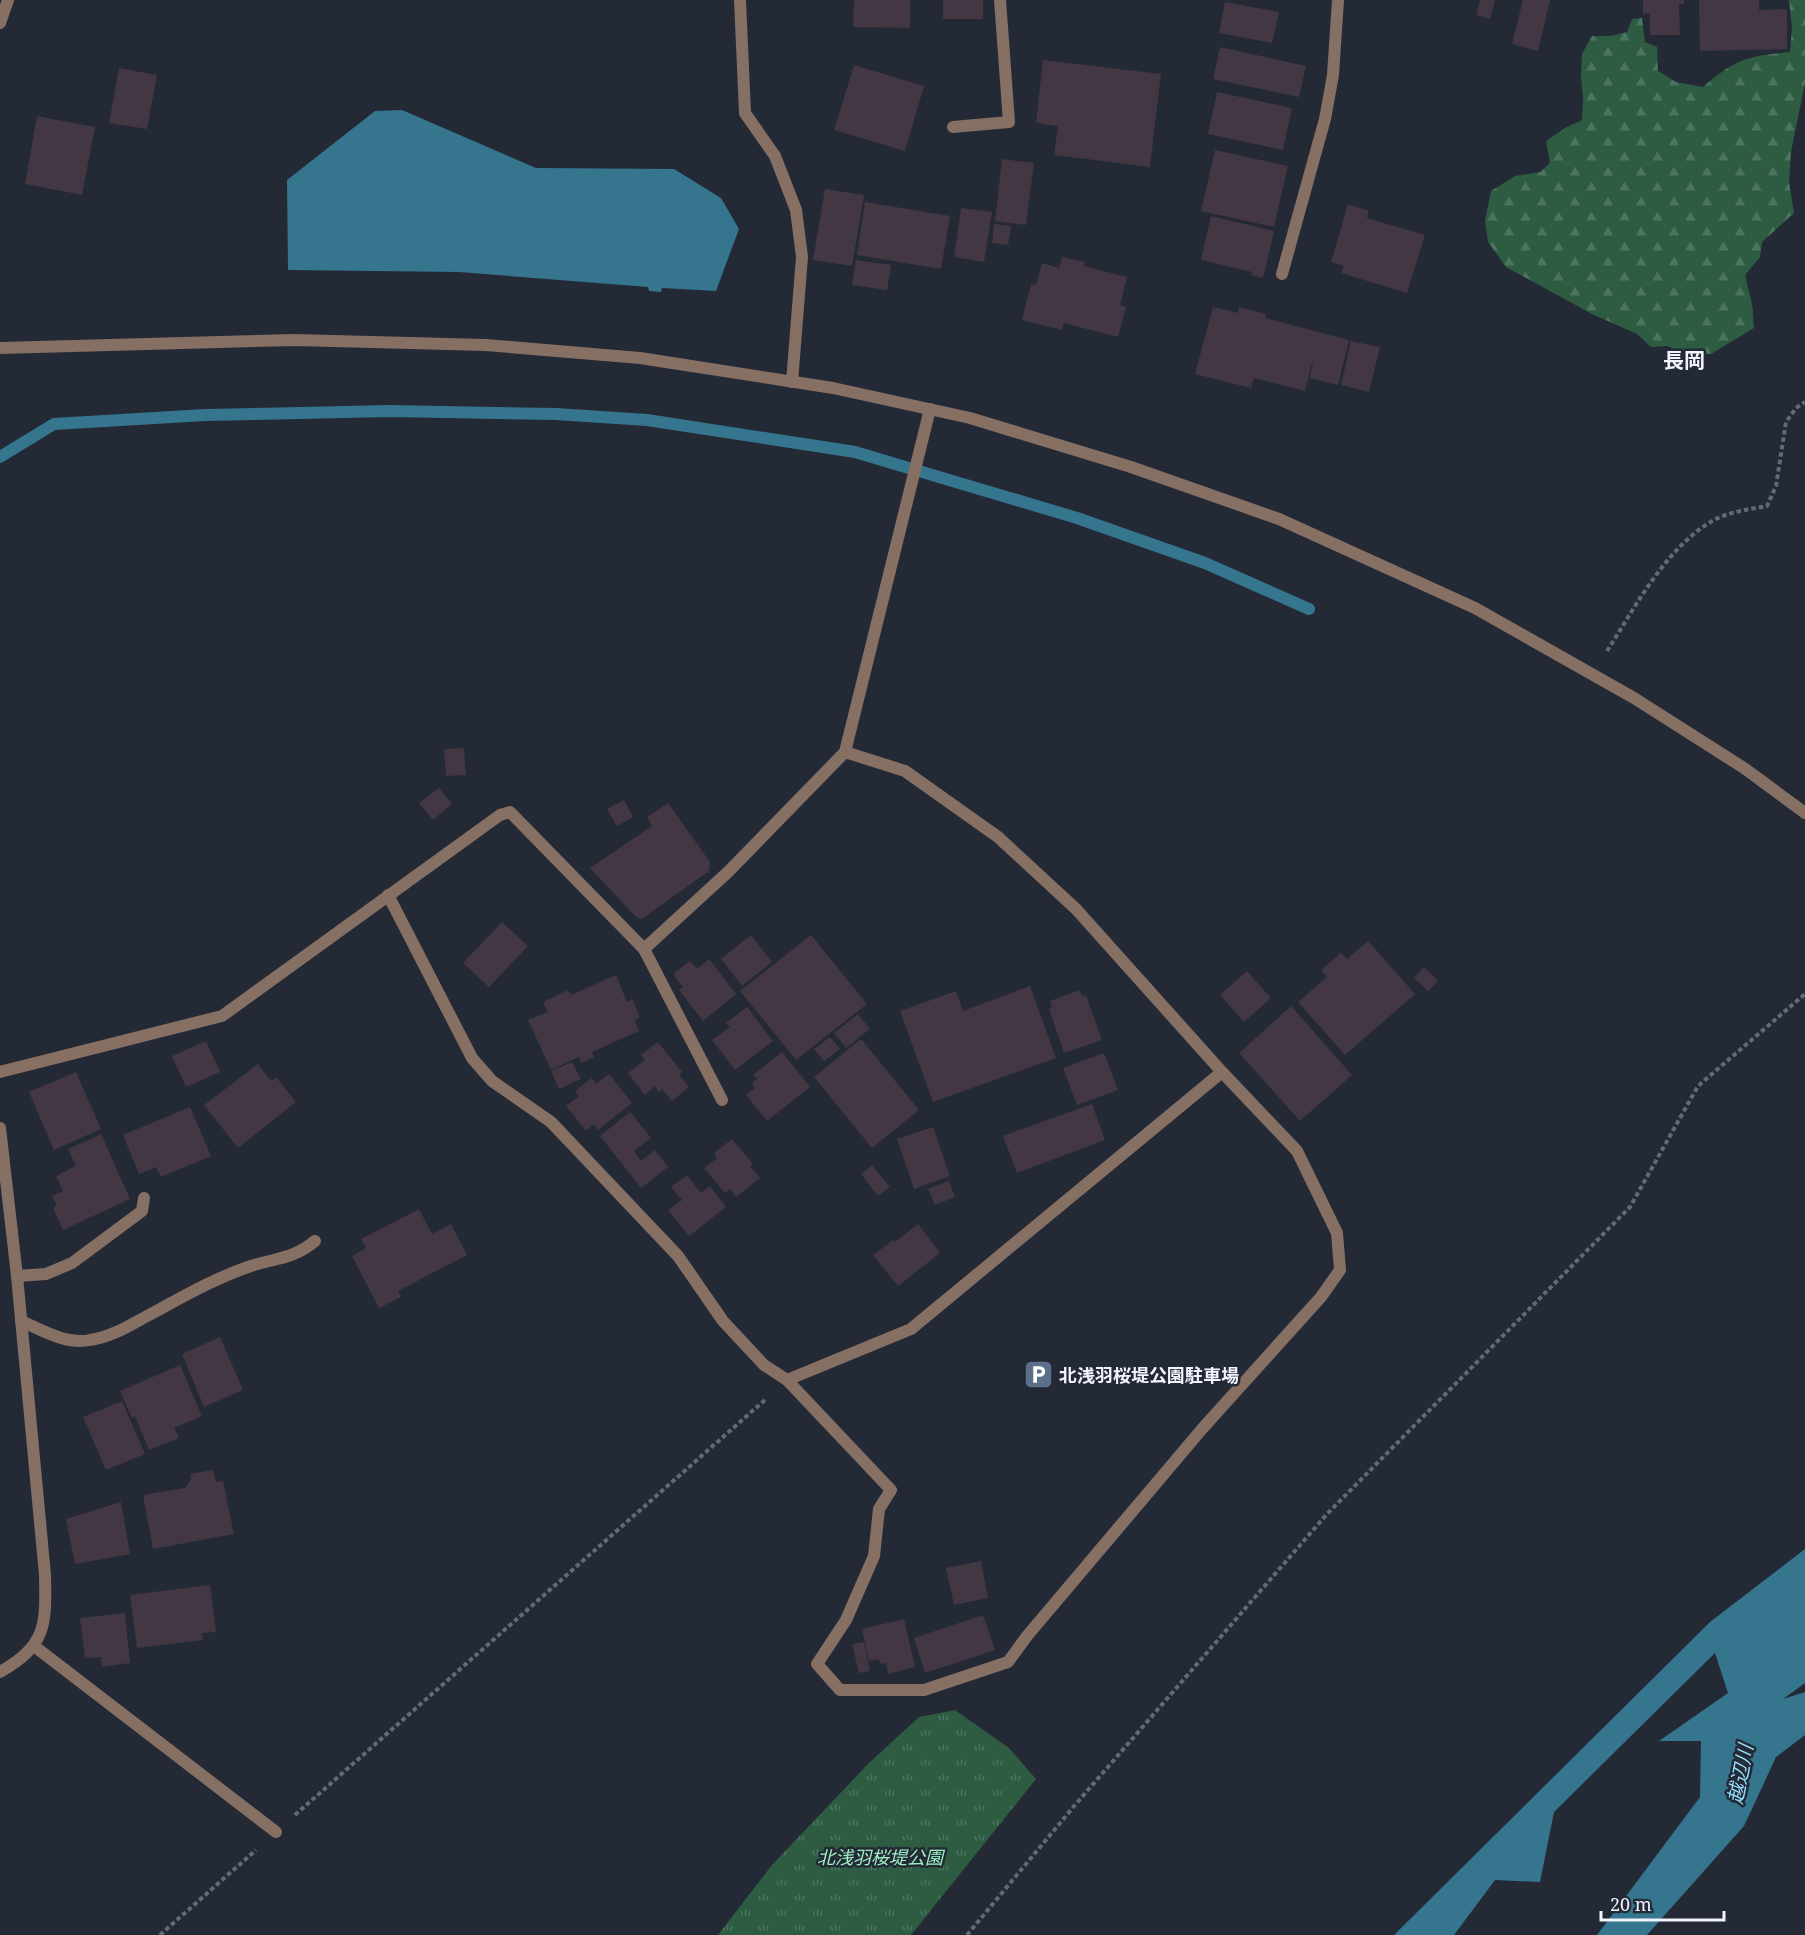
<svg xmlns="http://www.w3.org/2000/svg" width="1805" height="1935" font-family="'Noto Serif','Noto Sans JP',serif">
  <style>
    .grass { fill: url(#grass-tufts) }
    .forest { fill: url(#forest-firs) }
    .water { fill: #35758e }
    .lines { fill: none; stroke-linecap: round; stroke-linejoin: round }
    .stream { stroke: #35758e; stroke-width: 12 }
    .building { fill: #423743 }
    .path { stroke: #646975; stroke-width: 4; stroke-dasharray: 4.5 3; stroke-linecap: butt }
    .service { stroke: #866f63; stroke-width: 12 }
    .minor { stroke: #866f63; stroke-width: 12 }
    .tertiary { stroke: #866f63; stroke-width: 12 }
    .labels { text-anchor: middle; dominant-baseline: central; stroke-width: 5; stroke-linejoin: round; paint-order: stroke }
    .poi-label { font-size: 18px; font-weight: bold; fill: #f1f4fd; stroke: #242936; text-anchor: start }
    .park-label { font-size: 18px; font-style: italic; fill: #9ef2c2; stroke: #242936 }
    .water-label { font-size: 20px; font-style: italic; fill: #93ddfb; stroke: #242936 }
    .quarter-label { font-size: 21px; font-weight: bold; fill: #f1f4fd; stroke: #242936 }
  </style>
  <defs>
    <pattern id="grass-tufts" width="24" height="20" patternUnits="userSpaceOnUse" patternTransform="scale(1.5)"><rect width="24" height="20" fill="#2d5c42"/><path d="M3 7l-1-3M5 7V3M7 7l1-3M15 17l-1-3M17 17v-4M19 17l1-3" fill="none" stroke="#4c745e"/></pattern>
    <pattern id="forest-firs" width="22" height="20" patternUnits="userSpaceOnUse" patternTransform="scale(1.5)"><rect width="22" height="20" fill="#2d5c42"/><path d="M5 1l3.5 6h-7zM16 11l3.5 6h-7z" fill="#4c745e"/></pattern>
  </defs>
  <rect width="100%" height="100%" fill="#242936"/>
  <!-- grass -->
  <path class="grass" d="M955,1710L1009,1748L1036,1779L911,1935H718L772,1865L868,1764L919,1717Z"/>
  <!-- forest -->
  <path class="forest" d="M1789,0H1805V83L1791,152L1789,182L1794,213L1762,242L1760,257L1745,275L1752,304L1754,328L1711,354L1683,352L1667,346L1651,347L1637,334L1592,314L1506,267L1488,242L1485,221L1491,191L1515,176L1540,172L1550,163L1546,141L1565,128L1582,120L1583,98L1581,76L1582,54L1592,36H1610L1627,32L1632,19L1642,18L1645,42L1657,47L1658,71L1676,82L1703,87C1735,59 1748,56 1790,52L1792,28Z"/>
  <!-- water -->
  <g class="water">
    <path d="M402,110L536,168L674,169L721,198L739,229L716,291L662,288L661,292L649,291L648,287L459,272L288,270L287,180L375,111Z"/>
    <path d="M1805,1549V1683L1783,1699L1805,1692V1735L1776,1757L1744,1826L1647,1935H1597L1700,1797L1701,1741H1659L1728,1693L1715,1653L1554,1812L1540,1882L1495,1880L1454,1935H1394L1710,1622Z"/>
  </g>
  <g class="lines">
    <!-- stream -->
    <path class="stream" d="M0,457L54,424L205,415L390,411L556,414L647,420L855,452L1077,518L1205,563L1309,609"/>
  </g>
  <!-- building -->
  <g class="building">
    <path d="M854,0H910V28L853,27Z"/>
    <rect x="943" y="0" width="40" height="19"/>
    <path d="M1480,0H1495L1490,19L1476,15Z"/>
    <path d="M1523,0H1550L1538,51L1512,44Z"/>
    <path d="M1643,0H1684V4H1679L1680,35H1650V13L1643,14Z"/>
    <path d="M1699,0H1759V10L1787,9V49L1700,51Z"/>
    <path d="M1225,2L1279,12L1272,43L1219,33Z"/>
    <path d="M1220,47L1306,66L1299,97L1213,79Z"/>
    <path d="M1043,60L1161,74L1150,167L1054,155L1058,126L1036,123Z"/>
    <path d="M854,65L924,86L905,151L834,130Z"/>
    <path d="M119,68L157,75L147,129L109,123Z"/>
    <path d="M1217,92L1292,108L1283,150L1208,134Z"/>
    <path d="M37,116L95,127L82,195L25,184Z"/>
    <path d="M1215,150L1288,166L1274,227L1201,211Z"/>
    <path d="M1002,159L1034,163L1026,225L995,221Z"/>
    <path d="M825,189L864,195L852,266L813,260Z"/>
    <path d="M865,202L950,216L941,269L857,255Z"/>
    <path d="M1348,204L1369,211L1367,218L1425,235L1407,293L1341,273L1344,266L1331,262Z"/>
    <path d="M961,208L992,212L984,262L954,257Z"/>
    <path d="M1211,216L1274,231L1263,278L1251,275L1252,272L1201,260Z"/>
    <path d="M994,224L1011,226L1008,245L992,243Z"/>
    <path d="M1062,257L1085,262L1084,266L1127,277L1120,305L1126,307L1118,337L1064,323L1062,330L1022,320L1031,284L1036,285L1042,263L1059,268Z"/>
    <path d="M856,260L891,265L887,290L852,285Z"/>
    <path d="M1213,307L1238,313L1239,307L1266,314L1265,318L1349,340L1338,385L1310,378L1314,355L1305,391L1254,378L1251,388L1195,374Z"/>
    <path d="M1351,341L1380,347L1369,392L1341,385Z"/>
    <path d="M464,748L466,775L446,776L444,749Z"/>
    <path d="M439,788L452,804L433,820L419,803Z"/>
    <path d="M624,800L633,817L617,826L607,809Z"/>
    <path d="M668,803L710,862L709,871L642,919L636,917L590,868L652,826L647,817Z"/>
    <path d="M502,922L528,946L489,987L463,963Z"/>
    <path d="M751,935L772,962L742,986L721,959Z"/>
    <path d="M811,935L867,1004L796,1060L740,991Z"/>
    <path d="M1368,941L1415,994L1345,1055L1298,1002L1327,977L1321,970L1341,953L1347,959Z"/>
    <path d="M709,959L736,994L703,1021L679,990L683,987L673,974L690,961L697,969Z"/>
    <path d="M1424,967L1438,981L1428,991L1414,978Z"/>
    <path d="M1247,971L1271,998L1244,1022L1220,995Z"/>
    <path d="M616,975L627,1002L632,999L640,1017L635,1020L639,1031L592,1052L594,1057L581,1063L579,1057L551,1070L528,1020L548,1012L543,1002L568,990L571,995Z"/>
    <path d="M1030,986L1056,1058L933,1102L900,1011L956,991L963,1011Z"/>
    <path d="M1080,990L1082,996L1086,995L1102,1040L1064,1053L1049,1009L1052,1008L1050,1001Z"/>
    <path d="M1291,1006L1352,1075L1300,1121L1239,1053Z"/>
    <path d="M747,1007L773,1041L735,1070L712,1040L730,1027L726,1023Z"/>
    <path d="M858,1014L870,1029L846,1048L834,1033Z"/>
    <path d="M830,1037L840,1049L824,1061L814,1049Z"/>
    <path d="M861,1039L919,1110L872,1148L814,1077Z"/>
    <path d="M206,1041L220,1072L186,1087L172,1056Z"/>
    <path d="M658,1042L682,1072L679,1074L689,1087L672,1101L662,1089L659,1092L655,1086L645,1095L628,1073L645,1060L641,1055Z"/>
    <path d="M782,1052L810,1087L767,1121L746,1095L755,1088L752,1083L757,1079L753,1075Z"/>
    <path d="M1104,1053L1118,1090L1077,1105L1063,1068Z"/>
    <path d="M572,1062L581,1079L559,1089L551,1071Z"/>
    <path d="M258,1064L271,1081L276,1077L296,1102L238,1148L204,1105Z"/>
    <path d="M76,1072L101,1129L54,1150L29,1092Z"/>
    <path d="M609,1074L632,1103L598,1130L594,1124L586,1131L566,1106L579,1096L575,1091L592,1078L596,1084Z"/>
    <path d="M1092,1104L1105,1140L1017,1173L1003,1136Z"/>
    <path d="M190,1107L211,1156L161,1177L156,1167L139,1174L123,1135Z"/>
    <path d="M630,1112L651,1138L634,1151L641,1161L655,1150L668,1167L641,1188L600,1136Z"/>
    <path d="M933,1127L950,1176L914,1189L897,1139Z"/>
    <path d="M101,1134L130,1199L63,1230L53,1208L57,1206L52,1196L63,1191L56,1176L76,1166L68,1149Z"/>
    <path d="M732,1139L753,1164L750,1166L760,1178L736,1197L730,1189L725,1193L704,1168L717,1158L714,1153Z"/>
    <path d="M872,1165L890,1187L878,1196L861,1174Z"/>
    <path d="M687,1175L701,1193L710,1186L726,1207L689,1236L668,1210L682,1200L671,1187Z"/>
    <path d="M949,1181L955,1197L935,1205L928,1189Z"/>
    <path d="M419,1209L432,1234L451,1224L467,1255L398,1291L401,1297L379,1308L352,1256L366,1248L361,1239Z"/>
    <path d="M918,1224L940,1253L898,1286L873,1255L893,1240L895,1242Z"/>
    <path d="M220,1337L243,1390L204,1407L182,1354Z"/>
    <path d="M180,1365L202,1416L174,1428L179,1438L149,1450L135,1416L132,1418L120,1391Z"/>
    <path d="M122,1401L145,1454L106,1470L83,1417Z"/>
    <path d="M213,1470L216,1482L223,1481L234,1534L153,1549L143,1495L185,1488L191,1479L190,1474Z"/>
    <path d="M121,1502L130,1554L75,1564L66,1519Z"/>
    <path d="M981,1561L988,1598L954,1605L946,1568Z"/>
    <path d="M210,1585L216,1632L202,1633L203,1640L137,1648L130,1595Z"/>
    <path d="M125,1613L130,1663L102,1667L101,1657L85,1658L80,1618Z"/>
    <path d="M983,1615L995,1650L925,1673L914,1638Z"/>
    <path d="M904,1619L915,1667L888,1674L886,1663L880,1664L879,1659L869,1661L862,1629Z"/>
    <path d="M864,1642L870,1671L859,1673L852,1644Z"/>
  </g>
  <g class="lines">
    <!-- path -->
    <g class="path">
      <path d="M1607,651C1636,606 1666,547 1714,520C1729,512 1750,509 1767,506L1776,486L1786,422L1796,408L1805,402"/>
      <path d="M295,1815L766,1399"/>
      <path d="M160,1935L256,1850"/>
      <path d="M967,1935L1075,1805L1327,1514L1630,1207L1698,1086L1805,994"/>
    </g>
    <!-- service -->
    <g class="service">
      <path d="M644,949L722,1100"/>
      <path d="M17,1276L46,1274L72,1263L142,1211L144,1198"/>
      <path d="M21,1321C42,1330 66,1345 90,1340C112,1337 130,1325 149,1315C181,1298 213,1279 248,1267C274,1258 292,1260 315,1241"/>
    </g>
    <!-- minor -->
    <g class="minor">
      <path d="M740,0L745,113L775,156L796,210L802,257L792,382"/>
      <path d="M953,127L1009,122L1000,0"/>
      <path d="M1282,274L1325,119L1333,75L1338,0"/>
      <path d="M845,752L930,409"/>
      <path d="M388,895L472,1058L492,1081L551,1122L678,1256L723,1321L764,1365L787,1380L911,1329L1222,1072"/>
      <path d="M0,1072L222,1016L500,815L510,812L644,949L728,872L845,752L905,771L998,837L1076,909L1222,1072L1297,1151L1337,1233L1340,1270L1321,1297L1202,1429L1027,1636L1008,1662L924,1690H840L817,1664L846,1620L874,1556L879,1509L891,1490L787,1380"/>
      <path d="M0,1128L17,1276L45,1575C46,1625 47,1645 0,1672"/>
      <path d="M34,1646L276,1832"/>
    </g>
    <!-- tertiary -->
    <g class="tertiary">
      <path d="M0,23L8,0"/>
      <path d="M0,348L295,340L486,345L640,358L833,388L970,418L1131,467L1279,519L1475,608L1634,698L1744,768L1805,813"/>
    </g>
  </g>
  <!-- icons -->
  <defs>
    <symbol id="parking-square" viewBox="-11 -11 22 22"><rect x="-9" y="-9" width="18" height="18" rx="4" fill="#5c6f8a" stroke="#242936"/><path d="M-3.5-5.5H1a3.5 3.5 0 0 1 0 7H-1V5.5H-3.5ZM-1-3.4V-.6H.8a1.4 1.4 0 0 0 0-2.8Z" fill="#fff"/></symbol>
  </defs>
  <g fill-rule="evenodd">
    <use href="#parking-square" x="1022" y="1358" width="33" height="33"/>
  </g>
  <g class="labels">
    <!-- poi labels -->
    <g class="poi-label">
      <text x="1059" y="1375">北浅羽桜堤公園駐車場</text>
    </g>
    <!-- park labels -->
    <g class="park-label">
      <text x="880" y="1857">北浅羽桜堤公園</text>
    </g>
    <!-- water labels -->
    <g class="water-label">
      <text transform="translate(1740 1774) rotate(-79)">越辺川</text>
    </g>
    <!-- quarter labels -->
    <g class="quarter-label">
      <text x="1684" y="360">長岡</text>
    </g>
  </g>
  <!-- scale -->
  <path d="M1601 1911v9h123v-9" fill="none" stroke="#f1f4fd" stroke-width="3"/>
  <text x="1610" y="1911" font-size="18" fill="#f1f4fd" stroke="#242936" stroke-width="4.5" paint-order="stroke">20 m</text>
</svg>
